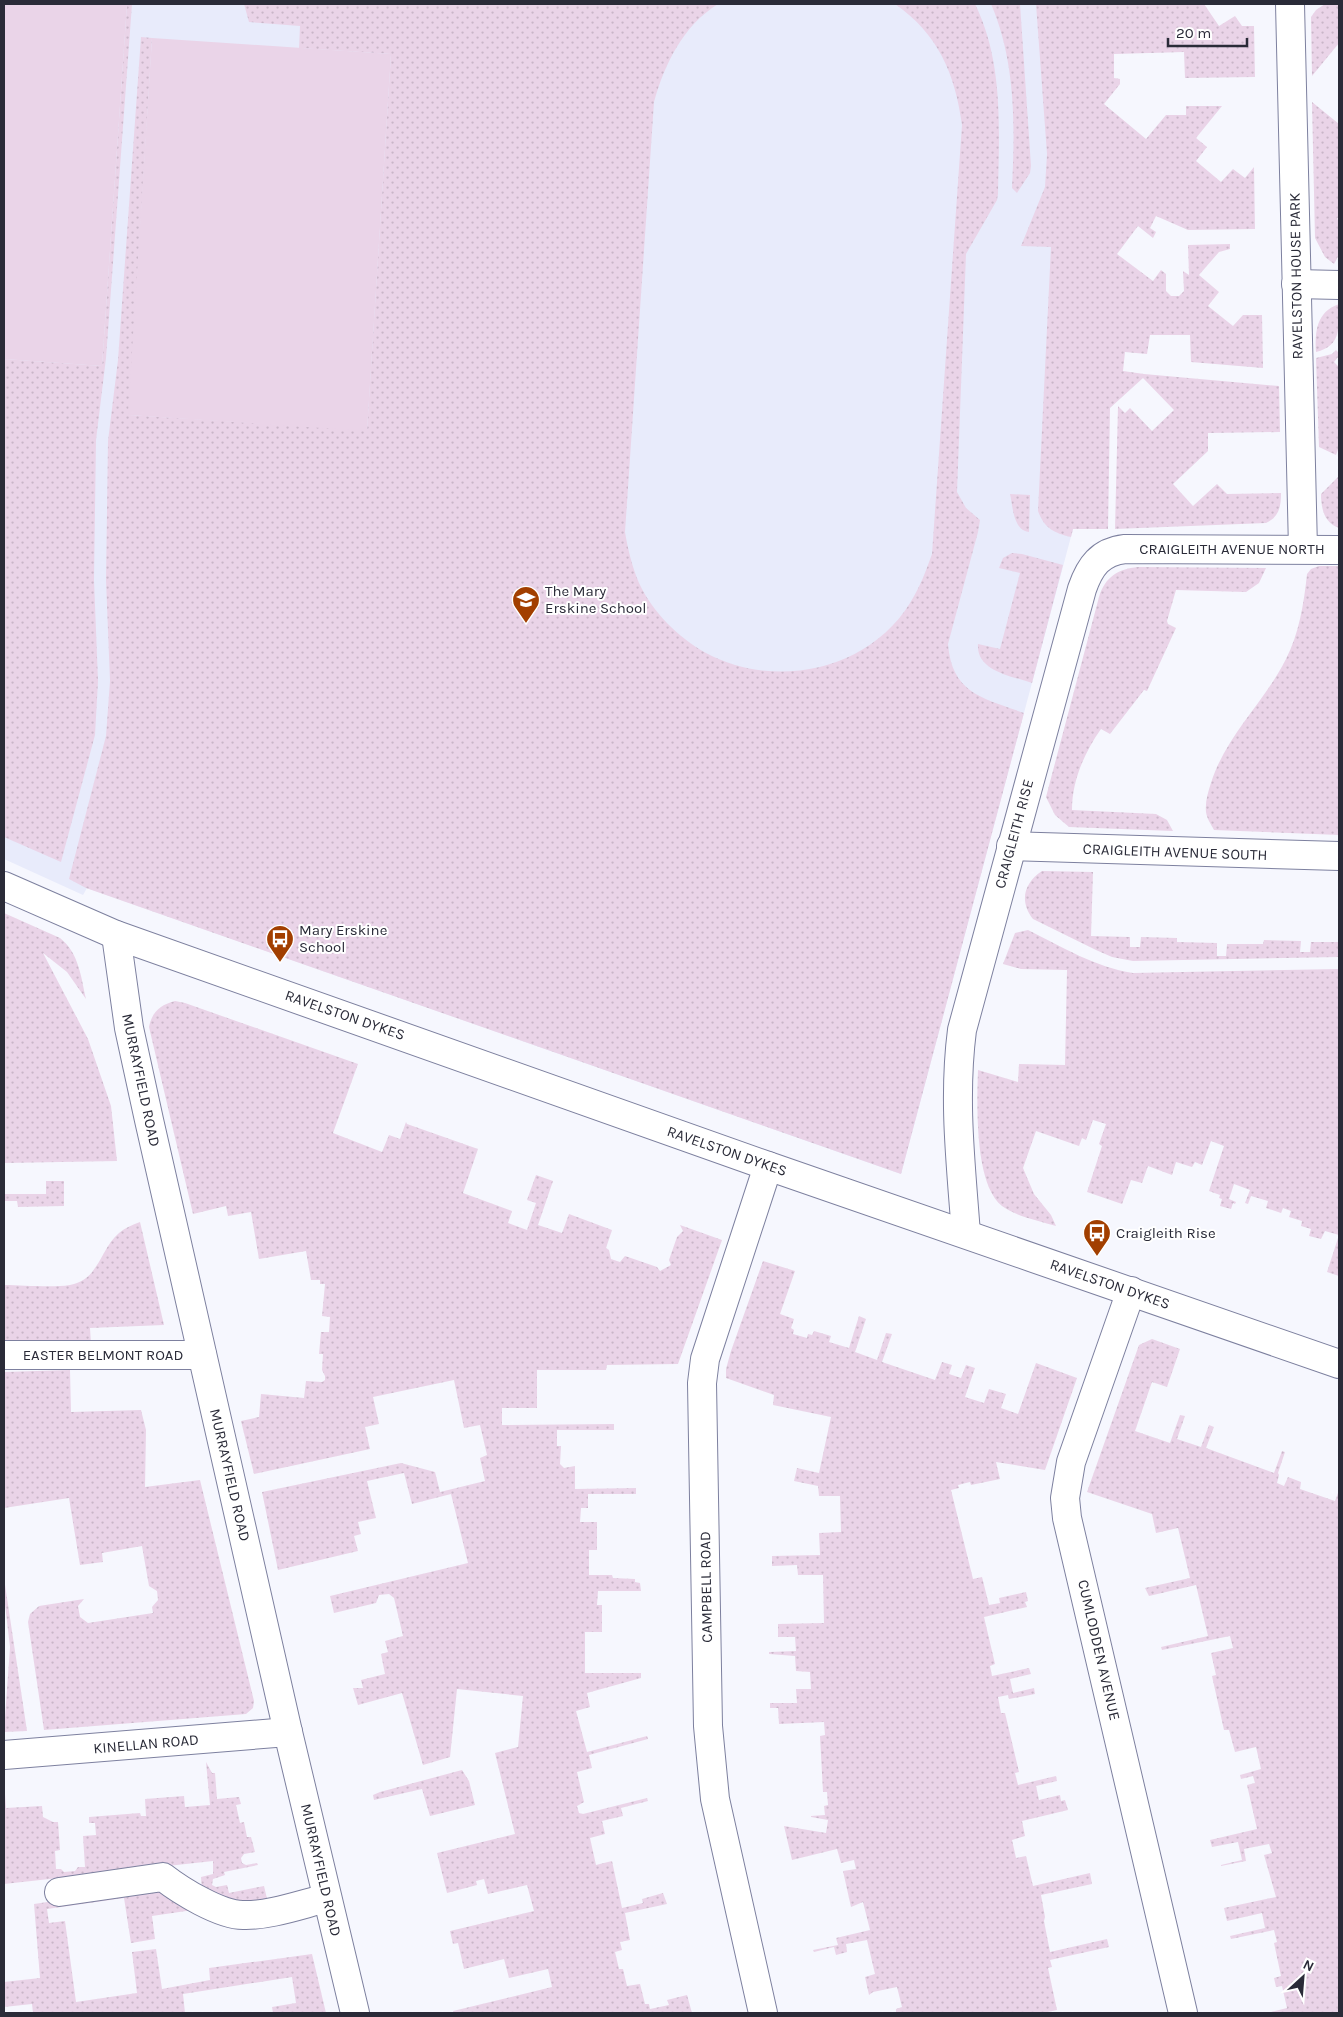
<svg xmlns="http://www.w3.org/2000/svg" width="1343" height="2017" font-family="Karla,sans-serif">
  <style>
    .built { fill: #e8ebfb }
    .green { fill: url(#green-dots) }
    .pitch { fill: #ead4e8 }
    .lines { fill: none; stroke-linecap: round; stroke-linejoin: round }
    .minor-casing { stroke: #7d809f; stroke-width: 30 }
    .minor { stroke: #fff; stroke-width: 28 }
    .labels { text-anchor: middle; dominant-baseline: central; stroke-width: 4; stroke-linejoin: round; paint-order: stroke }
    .street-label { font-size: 15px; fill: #2a2b38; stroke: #fff }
    .poi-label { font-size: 15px; fill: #2a2b38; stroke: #fff; text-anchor: start }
  </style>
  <defs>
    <pattern id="green-dots" width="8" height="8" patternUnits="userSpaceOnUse" patternTransform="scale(1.25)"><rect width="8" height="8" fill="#ead4e8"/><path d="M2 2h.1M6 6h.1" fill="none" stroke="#c9b6c8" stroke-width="1.8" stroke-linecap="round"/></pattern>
  </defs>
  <rect width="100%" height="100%" fill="#f6f7fe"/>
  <!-- built -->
  <path class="built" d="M4,4H1094L1073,529L901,1174L87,888L83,895L4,859Z"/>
  <!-- green -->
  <g class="green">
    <path d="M127,4H132L106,358L96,440L94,580L98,681L95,735L61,862L4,837V359L102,366Z"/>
    <path d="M244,4H718C683,26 665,63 654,102L625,532C628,550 632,566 639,583C653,613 678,637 706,653C775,690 868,671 910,603C920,587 926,571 932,554L962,125C955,73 938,34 895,4H975C1004,63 999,130 998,194L997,200L966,254L957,492L966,508L980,520L978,532L948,644C952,694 983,698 1024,713L901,1174L86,888L69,879L106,736L110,681L106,580L108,441L118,360L141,37L152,38L129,415L367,430L391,54L299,48L300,26L249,22Z"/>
    <path d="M991,4H1020L1031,166L1030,173L1017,193L1012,188C1015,127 1016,62 991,4Z"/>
    <path d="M1036,4H1204L1219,26L1235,16L1242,26H1254L1255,77L1185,78L1184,52L1114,54V78L1120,79V84L1104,104L1146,139L1166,115H1186V106H1222L1196,138L1207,147L1196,161L1221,182L1233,169L1245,178L1254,167L1255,229L1188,230L1156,216L1150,228L1156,232L1153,238L1138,226L1117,254L1153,281L1161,270L1166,274V291L1171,296H1179L1184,291L1183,271L1189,275L1188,245L1230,244V249L1219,252L1199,275L1219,292L1208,306L1233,326L1243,315H1262L1263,368L1191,362L1190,335H1150L1147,354L1125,352L1123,371L1144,374L1279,386L1280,432L1208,433V451L1173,484L1193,506L1217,484L1227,494L1281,493C1281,507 1279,517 1266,523L1115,529L1118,406L1125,413L1130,408L1152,431L1174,410L1143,378L1110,408L1108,529H1073L1071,537C1054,533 1044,528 1038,511L1051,247L1021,246L1045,187L1047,154Z"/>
    <path d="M1325,4H1339V43L1312,76L1311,17L1316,10Z"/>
    <path d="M1312,102L1339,124V216L1337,219L1339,221V255L1334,264L1325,257L1315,238Z"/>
    <path d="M1339,304C1339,326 1342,346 1316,352C1315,332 1316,312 1339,304Z"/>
    <path d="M1336,350L1339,353V356L1334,362L1339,367V447L1336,455L1319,447L1316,358L1332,354Z"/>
    <path d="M1339,476V528C1324,523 1321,508 1321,494Z"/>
    <path d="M1010,494L1030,495L1029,532C1013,530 1013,507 1010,494Z"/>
    <path d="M1012,553L1022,554L1063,565L1032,683C1012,676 976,671 978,644L1000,649L1020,573L999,568L1003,558Z"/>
    <path d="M1319,566H1339V835L1214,830C1211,824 1207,819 1206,812C1205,802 1208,792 1211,783C1226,735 1264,703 1286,659C1299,634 1304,603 1307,574L1311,569Z"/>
    <path d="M1138,567L1266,568L1259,583L1246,592L1176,590L1167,621L1168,624L1176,628L1147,691L1144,690L1110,734L1101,729C1084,753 1072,781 1072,810L1156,814L1167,820L1173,831L1069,827L1055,815L1046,797L1099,597C1105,577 1118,569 1138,567Z"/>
    <path d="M1042,871L1093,872L1091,936L1130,937V947H1140L1141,937L1177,938V942L1217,943V956H1226L1227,944H1263L1264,940L1301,941L1300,952H1310L1311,942H1339V957L1133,961L1112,957L1096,950L1033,919C1019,901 1024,883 1042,871Z"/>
    <path d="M4,913L60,938C79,953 81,977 86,999L67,972L43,953L88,1039L111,1106L117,1161L4,1163Z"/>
    <path d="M1028,930C1062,947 1095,967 1133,973L1339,969V1276L1327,1272L1339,1235L1325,1231L1321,1239L1309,1236L1311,1229L1301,1226L1302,1221L1289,1217L1291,1211L1283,1208L1281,1213L1266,1208L1268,1201L1251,1196L1248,1204L1245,1203L1250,1190L1234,1184L1229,1199L1236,1202L1235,1204L1233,1203L1231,1209L1220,1206L1222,1199L1219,1198L1220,1195L1209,1191L1224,1146L1211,1141L1202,1165L1195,1162L1192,1167L1176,1162L1172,1175L1148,1166L1142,1183L1131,1180L1122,1204L1087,1192L1102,1146L1099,1144L1106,1124L1093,1120L1086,1140L1082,1138L1079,1146L1036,1131L1023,1168L1034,1194L1051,1215L1056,1226C1040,1221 1015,1216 1002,1206C974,1184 977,1103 978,1070L1018,1082L1019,1064L1065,1065L1067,970L1021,969L1003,964L1015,933Z"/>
    <path d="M175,1001L185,1003L358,1064L333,1133L382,1152L389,1135L400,1139L406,1122L407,1124L478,1149L463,1193L512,1211L508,1223L527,1230L536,1203L527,1200L536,1175L553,1181L538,1225L562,1233L569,1214L612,1230L606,1248L609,1250L611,1259L620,1262L625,1256L657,1267L660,1271L671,1265L669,1260L677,1237L683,1231L680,1225L722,1240L678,1364L607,1365L606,1370H537V1408H502V1425L614,1424V1430H557V1446H561L560,1464L564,1468L575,1466V1489L636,1488V1494H588V1508H581L580,1522H597V1550H589V1575H612L613,1578L635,1579V1582L640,1583L641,1591H598L597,1605H602V1632H585V1673H641V1678L587,1693L590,1707L576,1711L587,1752L647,1736L648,1739L589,1755L592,1768L577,1772L584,1802L577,1806L579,1813L583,1814L647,1798L648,1801L621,1808L623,1816L602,1821L605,1834L590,1838L596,1865L612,1861L622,1908L643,1903L642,1899L663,1893L667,1904L625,1913L630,1940L620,1942L622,1950L615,1952L619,1969H623L627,1986L640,1984L645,2004H649L650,2009L669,2005L667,2000L687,1995L692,2013H454L453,2011L552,1987L548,1969L509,1978L504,1959L464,1969L458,1943L453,1944L450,1931L534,1911L527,1885L488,1894L484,1879L476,1881L477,1885L447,1893L437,1853L515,1834L495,1753L518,1747L523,1696L457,1689L450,1757L423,1765L402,1693L358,1705L353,1688H363L361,1680L385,1674L381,1654L388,1652L385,1641L403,1636L394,1598L389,1594L379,1595L376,1603L334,1613L330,1596L468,1563L451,1494L412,1504L404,1473L367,1481L376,1518L358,1522L361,1534L354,1536L358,1551L278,1570L262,1492L401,1463L435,1472L440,1492L485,1481L480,1458L487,1455L480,1425L464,1428L454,1380L373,1397L379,1424L365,1427L370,1449L254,1474L241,1421L259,1417L261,1394L304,1398L306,1381L322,1382L325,1380V1376L322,1370L323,1354H319L321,1332H329L330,1317L322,1316L325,1284H320V1280H311L306,1251L259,1259L251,1212L228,1216L226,1206L193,1214L149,1027C152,1012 160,1005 175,1001Z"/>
    <path d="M46,1181H64V1206L18,1207L17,1201H4V1194H46Z"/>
    <path d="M140,1222L164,1325L90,1328L91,1344L4,1349V1285C23,1285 51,1288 70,1285C99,1280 100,1249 119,1233C125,1228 132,1225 140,1222Z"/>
    <path d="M763,1261L795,1271L780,1314L794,1319L791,1328L794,1330L793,1334L807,1338L808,1334L812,1335L814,1331L831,1336L829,1342L849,1348L859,1316L866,1319L855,1352L877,1360L886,1333L892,1334L882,1362L935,1380L942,1362L952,1365L949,1374L961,1378L966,1365L975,1368L965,1397L984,1403L989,1389L1006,1394L1001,1408L1018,1414L1036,1363L1077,1378L1045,1470L996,1462L1000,1479L971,1485L970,1482L958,1485L959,1488L951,1490L973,1579L982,1577L989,1605L1000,1603L999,1598L1026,1592L1028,1601L1025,1602L1027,1607L984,1617L995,1664L990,1666L992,1676L1029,1668L1031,1674L1010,1679L1013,1693L1034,1688L1035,1694L1009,1699L1008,1695L998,1697L1001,1713H1005L1019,1772L1015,1773L1018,1785L1056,1776L1057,1781L1036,1786L1039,1800L1060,1795L1061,1801L1065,1800L1068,1810L1022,1821L1025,1836L1012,1840L1016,1858L1026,1856L1033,1886L1090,1873L1092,1884L1041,1895L1045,1917L1044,1921L1050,1952L1107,1939L1109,1947L1050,1960L1052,1967L1048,1968L1057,2010L1043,2013H896V2009L902,2007L897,1987L873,1992L869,1995L865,1977L875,1974L867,1940L846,1944L847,1952L836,1955L834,1947L814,1952L813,1950L838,1945L836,1938L870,1930L863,1902L851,1907L843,1871L856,1869L854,1860L841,1863L837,1849L792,1860L784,1826L826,1833L828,1820L811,1817V1816L825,1815L824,1806L828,1805L827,1792H823L820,1736L825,1735L824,1722L779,1724L778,1708H770V1703H797L796,1689H811L810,1672L796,1671L795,1656L769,1654V1652L796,1651L795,1637H778V1624L824,1623L823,1575H798L797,1565L772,1566V1556L820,1555L819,1533L841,1532L840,1496H819L818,1486L794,1481L797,1468L819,1473L831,1417L773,1405L774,1395L726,1378V1369L731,1351Z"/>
    <path d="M1152,1339L1180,1349L1167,1387L1152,1382L1135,1431L1170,1443L1180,1415L1185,1416L1177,1439L1201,1447L1209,1425L1214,1427L1206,1448L1274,1473L1282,1451L1285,1452L1278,1473L1279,1475L1277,1483L1284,1486L1288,1477L1301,1482L1300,1489L1335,1501L1339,1490V2013H1267L1287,2008L1282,1986L1276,1987L1274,1978L1281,1976L1274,1943L1277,1942L1274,1930L1231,1939L1230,1936L1265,1928L1262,1913L1227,1921L1224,1908L1276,1897L1264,1855L1272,1853L1269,1844L1244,1849L1246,1861L1221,1866V1865L1242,1860L1238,1842L1212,1847L1210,1840L1257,1829L1247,1785L1255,1783L1253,1776L1241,1779L1240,1775L1261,1769L1256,1747L1235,1752L1229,1730H1224L1212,1676L1216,1675L1211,1653L1233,1648L1230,1636L1162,1650L1161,1647L1208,1636L1196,1585L1149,1596L1145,1588L1190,1578L1178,1528L1156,1533L1152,1514L1087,1492L1139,1345Z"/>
    <path d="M70,1370L71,1412L141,1410L146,1430L145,1487L200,1480L254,1701L253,1708L246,1714L44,1730L28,1622L30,1614L39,1606L84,1599L78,1606L80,1617L88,1623L153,1613L152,1607L158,1600L157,1591L149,1586L142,1546L102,1553L103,1562L80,1565L69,1498L4,1508V1372Z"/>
    <path d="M4,1578L27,1731L4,1732L10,1647L4,1596Z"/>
    <path d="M206,1762L212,1773H215L217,1799L239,1797L241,1804L236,1805L240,1823L244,1822L247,1837H251L255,1852L244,1854L241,1858L242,1863L246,1865L257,1863L258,1865L224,1872L225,1875L213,1879L212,1885L216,1887L227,1885L229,1893L264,1886L268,1903L243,1907L202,1892L201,1877L213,1874V1861L4,1884V1780L6,1808L42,1806L43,1817L53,1822H58L60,1850L55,1851L56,1869H61L64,1872L75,1871L78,1867H85L83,1836L96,1835L95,1823H89V1817L140,1813L141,1816H146L145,1799L184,1796L185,1807L210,1805Z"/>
    <path d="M462,1770L469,1781L475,1805L430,1816L422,1789L374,1800L373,1795L380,1792Z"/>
    <path d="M155,1886L193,1910L152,1916L155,1939L131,1943L124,1898L47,1909L49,1923L65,1921L76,2002L137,1993L132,1952L156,1949L162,1989L210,1980L209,1968L312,1954L326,2013H273L272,2007L296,2003L292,1977L183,1994L185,2013H33L32,2004L4,2007V1982L40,1978L34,1904Z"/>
  </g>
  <!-- pitch -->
  <g class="pitch">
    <path d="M4,4H127L102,366L4,359Z"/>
    <path d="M152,38L391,54L367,431L128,415Z"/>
  </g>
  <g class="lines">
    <defs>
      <g id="minor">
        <path d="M1290,4L1303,549"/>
        <path d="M1296,284L1339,285"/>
        <path d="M1011,846L1339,856"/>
        <path d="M4,886L116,935L768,1166L1339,1364"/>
        <path d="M116,935L129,1028L149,1120L288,1732L355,2013"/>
        <path d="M966,1234C961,1165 953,1100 962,1030L1082,589C1090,566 1100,552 1125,549L1339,550"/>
        <path d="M1131,1291L1071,1462L1065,1498L1067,1518L1183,2013"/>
        <path d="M4,1355H202"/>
        <path d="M4,1755L288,1732"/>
        <path d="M59,1892L163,1877C181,1891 220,1915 243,1915C269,1916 302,1904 327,1898"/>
        <path d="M763,2013L715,1799L708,1726L702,1383L705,1359L768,1166"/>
      </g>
    </defs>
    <!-- minor casing -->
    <use href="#minor" class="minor-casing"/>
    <!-- minor -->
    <use href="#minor" class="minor"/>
  </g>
  <!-- icons -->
  <defs>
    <symbol id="school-pin" viewBox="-11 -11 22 30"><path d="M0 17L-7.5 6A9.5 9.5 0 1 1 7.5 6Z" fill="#a23f00" stroke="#fff"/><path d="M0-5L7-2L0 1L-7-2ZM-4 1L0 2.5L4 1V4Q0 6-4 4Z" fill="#fff"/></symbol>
    <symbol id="bus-pin" viewBox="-11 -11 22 30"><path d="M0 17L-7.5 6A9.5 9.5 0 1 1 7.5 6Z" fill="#a23f00" stroke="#fff"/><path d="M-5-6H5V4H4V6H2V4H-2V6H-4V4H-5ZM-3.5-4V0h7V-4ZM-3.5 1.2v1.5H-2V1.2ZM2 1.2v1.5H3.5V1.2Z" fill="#fff"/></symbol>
  </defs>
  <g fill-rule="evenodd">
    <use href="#school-pin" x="510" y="584" width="32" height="43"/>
    <use href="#bus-pin" x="264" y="923" width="32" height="43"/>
    <use href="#bus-pin" x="1081" y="1217" width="32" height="43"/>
  </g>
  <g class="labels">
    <!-- street labels -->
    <g class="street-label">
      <text transform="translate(1296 276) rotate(-91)">RAVELSTON HOUSE PARK</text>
      <text x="1232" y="549">CRAIGLEITH AVENUE NORTH</text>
      <text transform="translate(1014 834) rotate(-75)">CRAIGLEITH RISE</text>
      <text transform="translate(1175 852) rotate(2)">CRAIGLEITH AVENUE SOUTH</text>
      <text transform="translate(345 1015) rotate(19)">RAVELSTON DYKES</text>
      <text transform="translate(141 1080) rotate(78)">MURRAYFIELD ROAD</text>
      <text transform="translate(727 1151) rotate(19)">RAVELSTON DYKES</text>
      <text transform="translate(1110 1284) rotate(19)">RAVELSTON DYKES</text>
      <text x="103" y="1355">EASTER BELMONT ROAD</text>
      <text transform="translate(230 1475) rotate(77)">MURRAYFIELD ROAD</text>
      <text transform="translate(706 1587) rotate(-91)">CAMPBELL ROAD</text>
      <text transform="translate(1099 1650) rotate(77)">CUMLODDEN AVENUE</text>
      <text transform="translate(146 1744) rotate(-5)">KINELLAN ROAD</text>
      <text transform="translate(321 1870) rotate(77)">MURRAYFIELD ROAD</text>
    </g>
    <!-- poi labels -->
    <g class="poi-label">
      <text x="545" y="591">The Mary<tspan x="545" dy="17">Erskine School</tspan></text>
      <text x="299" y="930">Mary Erskine<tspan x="299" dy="17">School</tspan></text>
      <text x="1116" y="1233">Craigleith Rise</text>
    </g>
  </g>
  <!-- border -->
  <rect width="1343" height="2017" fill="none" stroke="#2a2b38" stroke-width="10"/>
  <!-- north arrow -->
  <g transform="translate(1303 1977) rotate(26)" stroke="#ffffff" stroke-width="4" paint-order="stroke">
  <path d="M0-4L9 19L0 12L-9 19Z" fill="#2a2b38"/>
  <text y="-8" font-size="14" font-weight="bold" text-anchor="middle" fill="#2a2b38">N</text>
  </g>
  <!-- scale -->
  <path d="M1168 38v8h79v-8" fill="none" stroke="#2a2b38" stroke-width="2.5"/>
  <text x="1176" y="38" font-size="15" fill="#2a2b38" stroke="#ffffff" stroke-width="4" paint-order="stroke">20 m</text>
</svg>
